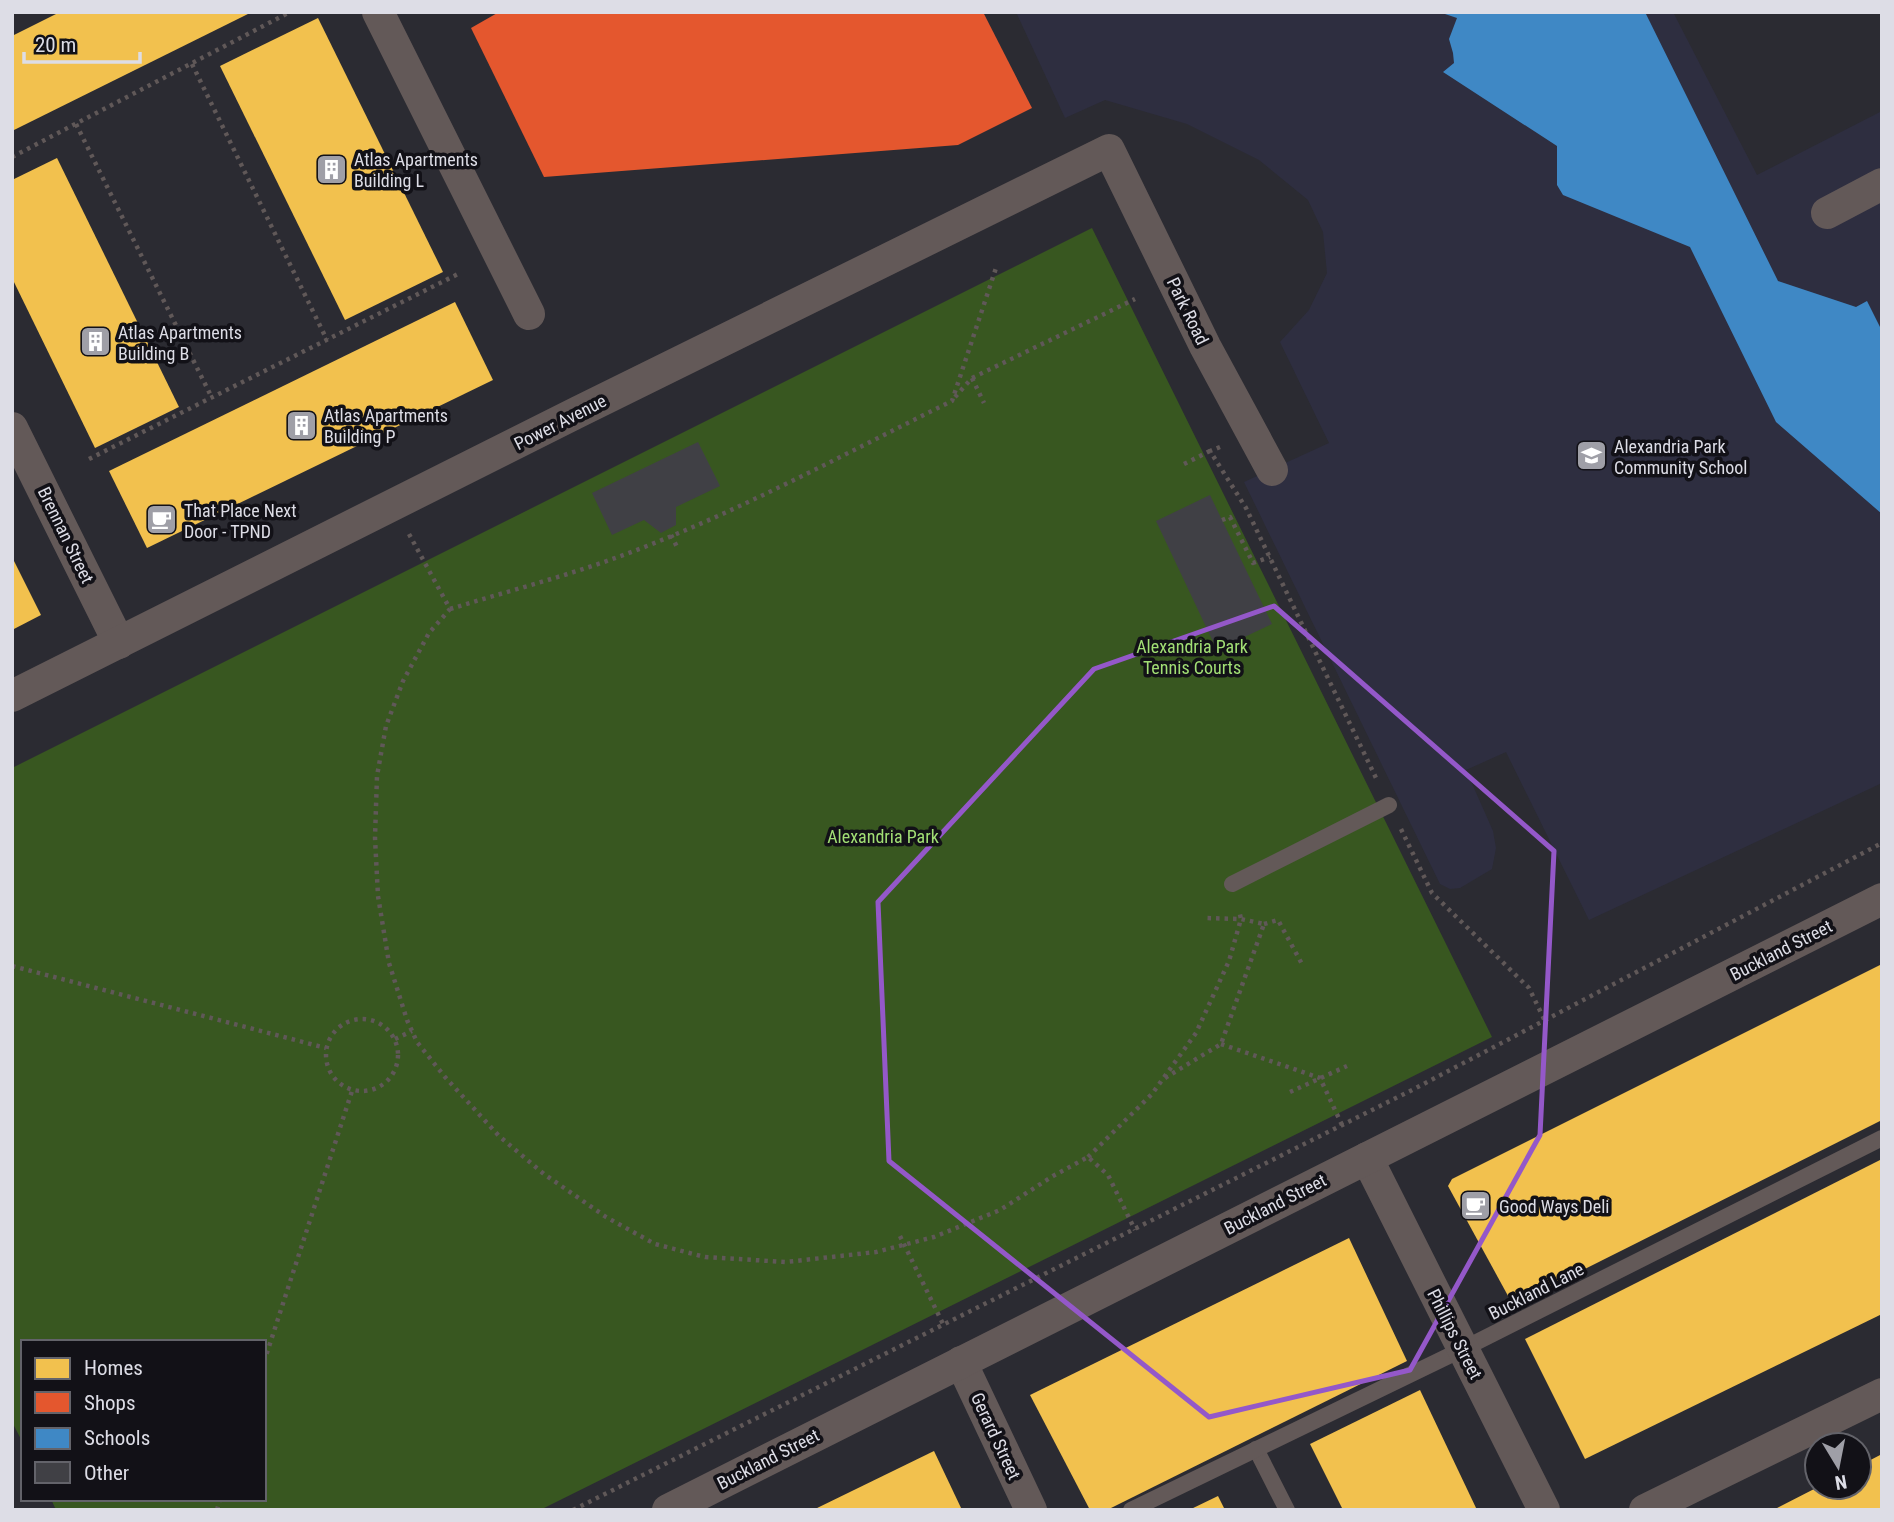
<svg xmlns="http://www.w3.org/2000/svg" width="1894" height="1522" font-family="'Roboto Condensed',sans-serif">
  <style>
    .built { fill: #2e2e40 }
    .green { fill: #385720 }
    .homes { fill: #f2c14e }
    .shops { fill: #e4572e }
    .schools { fill: #3f88c5 }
    .building { fill: #404045 }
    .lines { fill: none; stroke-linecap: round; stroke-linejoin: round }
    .path { stroke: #605858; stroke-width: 4.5; stroke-dasharray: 3.5 5; stroke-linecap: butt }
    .service { stroke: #635958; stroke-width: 16 }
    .minor { stroke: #635958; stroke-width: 32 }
    .marked { fill: none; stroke: #9458c9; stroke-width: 5; stroke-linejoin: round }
    .labels { text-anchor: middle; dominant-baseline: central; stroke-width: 7; stroke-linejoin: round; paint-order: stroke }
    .poi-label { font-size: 18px; fill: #dddde6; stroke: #121117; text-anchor: start }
    .street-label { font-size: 18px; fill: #dddde6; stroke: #121117 }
    .park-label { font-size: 18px; fill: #a2df75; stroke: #121117 }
  </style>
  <rect width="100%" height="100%" fill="#2b2b32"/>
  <!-- built -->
  <path class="built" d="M1016,12H1673L1757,175L1882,111V783L1589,920L1506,752L1466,770L1493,831L1496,848L1492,869L1460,888L1450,889L1440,884L1244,482L1329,443L1280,342L1309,310L1327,273L1323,232L1308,200L1259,160L1187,124L1105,100L1065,118Z"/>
  <!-- green -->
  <path class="green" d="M1092,228L1492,1037L540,1510H56L51,1499H264V1342H23V1443L12,1422V768Z"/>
  <!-- homes -->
  <g class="homes">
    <path d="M60,12H252L12,131V36Z"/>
    <path d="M318,18L443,272L345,320L220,66Z"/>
    <path d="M57,158L179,407L95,448L12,278V180Z"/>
    <path d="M455,302L493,380L147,548L109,471Z"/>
    <path d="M12,557L41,615L12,630Z"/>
    <path d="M1882,964V1120L1513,1305L1448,1186L1452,1179Z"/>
    <path d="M1882,1159V1314L1585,1459L1525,1339Z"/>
    <path d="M1349,1238L1407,1361L1107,1510H1090L1030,1395Z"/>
    <path d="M1420,1390L1477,1510H1343L1310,1444Z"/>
    <path d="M934,1451L962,1510H813Z"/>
    <path d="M1882,1454V1510H1773L1818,1487H1859V1466Z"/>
    <path d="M1218,1496L1225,1510H1189Z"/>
  </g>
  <!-- shops -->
  <path class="shops" d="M499,12H983L1032,108L958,145L544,177L471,28Z"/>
  <!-- schools -->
  <path class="schools" d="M1608,12L1609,14L1645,12L1778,281L1856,307L1867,301L1882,331V514L1776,422L1690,247L1563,195L1557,185V146L1443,72L1454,63L1453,53L1449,39L1457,18L1439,12Z"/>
  <!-- building -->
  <g class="building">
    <path d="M698,442L720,486L676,507V525L661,533L644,520L612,535L592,493Z"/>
    <path d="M1210,495L1272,624L1217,650L1156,521Z"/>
  </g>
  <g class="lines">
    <!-- path -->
    <g class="path">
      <path d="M192,64L327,340"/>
      <path d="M76,124L212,398"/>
      <path d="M12,157L290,12"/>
      <path d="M972,378L984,403"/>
      <path d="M955,397L972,378L1135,299"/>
      <path d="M1220,447L1210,451L1246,508L1377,780"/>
      <path d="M89,459L460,273"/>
      <path d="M1184,464L1210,451"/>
      <path d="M1222,520L1230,517L1253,563L1270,557"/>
      <path d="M409,534L450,609L429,633L403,681L386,726L377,776L375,838L378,896L389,963L407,1020L417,1042L445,1077L499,1136L544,1174L606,1217L655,1244L705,1257L786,1262L876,1252L934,1237L1000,1210L1053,1176L1088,1157L1108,1175L1135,1230"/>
      <path d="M671,535L678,549"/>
      <path d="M450,609C505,592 563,577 618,557C733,515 842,455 952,401L996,268"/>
      <path d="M1401,829L1432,893L1529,988L1545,1021"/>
      <path d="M1264,924L1278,920L1302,964"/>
      <path d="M12,966L326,1048"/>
      <circle cx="362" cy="1055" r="36"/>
      <path d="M395,1039L412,1031"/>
      <path d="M1221,1044L1320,1078L1342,1125"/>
      <path d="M1165,1078L1221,1044L1264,924L1241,919L1204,918"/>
      <path d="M1290,1092L1347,1066"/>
      <path d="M1088,1157L1152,1094L1196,1033L1229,961L1241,919L1239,910"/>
      <path d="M900,1236L944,1326"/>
      <path d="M264,1362L352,1091"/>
      <path d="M217,1510L220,1499"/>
      <path d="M573,1510L1414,1089L1882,843"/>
    </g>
    <!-- service -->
    <g class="service">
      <path d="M1232,884L1389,805"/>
      <path d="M1256,1449L1287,1510"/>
      <path d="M1131,1510L1463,1349L1882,1138"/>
    </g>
    <!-- minor -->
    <g class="minor">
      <path d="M378,12L529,314"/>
      <path d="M1827,213L1882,184"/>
      <path d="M12,428L119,643"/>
      <path d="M12,696L578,412L1109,150L1205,346L1272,470"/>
      <path d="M1367,1158L1544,1510"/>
      <path d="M961,1362L1031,1510"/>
      <path d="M668,1510L1882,899"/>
      <path d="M1645,1510L1882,1394"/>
    </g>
  </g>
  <!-- marked area -->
  <path class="marked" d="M1274,606L1554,851L1540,1135L1410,1370L1209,1417L889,1161L878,902L1094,669Z"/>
  <!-- icons -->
  <defs>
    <symbol id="building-square" viewBox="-11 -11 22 22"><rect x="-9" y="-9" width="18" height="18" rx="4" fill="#9f9fa7" stroke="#121117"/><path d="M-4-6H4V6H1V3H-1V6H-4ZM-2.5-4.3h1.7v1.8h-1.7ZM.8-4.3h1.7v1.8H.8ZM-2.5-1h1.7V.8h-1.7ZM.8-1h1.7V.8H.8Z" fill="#fff"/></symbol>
    <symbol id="school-square" viewBox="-11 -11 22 22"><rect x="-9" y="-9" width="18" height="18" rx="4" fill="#9f9fa7" stroke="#121117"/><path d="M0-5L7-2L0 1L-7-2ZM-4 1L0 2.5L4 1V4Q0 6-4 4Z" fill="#fff"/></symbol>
    <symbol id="cafe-square" viewBox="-11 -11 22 22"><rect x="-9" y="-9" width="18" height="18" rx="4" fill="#9f9fa7" stroke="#121117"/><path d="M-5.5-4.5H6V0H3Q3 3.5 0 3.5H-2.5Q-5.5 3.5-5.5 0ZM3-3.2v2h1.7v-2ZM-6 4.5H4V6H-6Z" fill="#fff"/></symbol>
  </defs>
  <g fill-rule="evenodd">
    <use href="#building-square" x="314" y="152" width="35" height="35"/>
    <use href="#building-square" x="78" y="324" width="35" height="35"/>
    <use href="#building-square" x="284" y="408" width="35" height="35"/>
    <use href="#school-square" x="1574" y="438" width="35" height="35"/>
    <use href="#cafe-square" x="144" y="502" width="35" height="35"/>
    <use href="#cafe-square" x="1458" y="1188" width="35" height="35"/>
  </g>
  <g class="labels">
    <!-- poi labels -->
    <g class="poi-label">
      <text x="354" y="159">Atlas Apartments<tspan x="354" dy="21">Building L</tspan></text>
      <text x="118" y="332">Atlas Apartments<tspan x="118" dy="21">Building B</tspan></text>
      <text x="324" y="415">Atlas Apartments<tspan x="324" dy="21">Building P</tspan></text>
      <text x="1614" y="446">Alexandria Park<tspan x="1614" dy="21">Community School</tspan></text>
      <text x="184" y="510">That Place Next<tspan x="184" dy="21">Door - TPND</tspan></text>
      <text x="1499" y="1206">Good Ways Deli</text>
    </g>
    <!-- street labels -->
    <g class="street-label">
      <text transform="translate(1188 311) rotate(64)">Park Road</text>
      <text transform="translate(560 422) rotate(-27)">Power Avenue</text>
      <text transform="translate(66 535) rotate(64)">Brennan Street</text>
      <text transform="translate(1781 950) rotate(-27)">Buckland Street</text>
      <text transform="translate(1275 1204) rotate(-27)">Buckland Street</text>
      <text transform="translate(1536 1291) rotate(-27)">Buckland Lane</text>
      <text transform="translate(1455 1334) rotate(63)">Phillips Street</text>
      <text transform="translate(996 1436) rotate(65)">Gerard Street</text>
      <text transform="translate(768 1459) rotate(-27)">Buckland Street</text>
    </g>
    <!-- park labels -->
    <g class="park-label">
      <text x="1192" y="646">Alexandria Park<tspan x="1192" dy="21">Tennis Courts</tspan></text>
      <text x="883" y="836">Alexandria Park</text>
    </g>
  </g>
  <!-- border -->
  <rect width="1894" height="1522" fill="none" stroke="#dddde6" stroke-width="28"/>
  <!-- legend -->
  <rect x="21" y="1340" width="245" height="161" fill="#121117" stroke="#63636a" stroke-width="2"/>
  <rect x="35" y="1358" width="35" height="21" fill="#f2c14e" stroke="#63636a" stroke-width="2"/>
  <text x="84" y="1375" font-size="21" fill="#dddde6">Homes</text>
  <rect x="35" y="1392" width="35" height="21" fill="#e4572e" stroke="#63636a" stroke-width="2"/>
  <text x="84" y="1410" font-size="21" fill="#dddde6">Shops</text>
  <rect x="35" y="1428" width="35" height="21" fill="#3f88c5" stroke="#63636a" stroke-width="2"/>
  <text x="84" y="1445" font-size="21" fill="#dddde6">Schools</text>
  <rect x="35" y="1462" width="35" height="21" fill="#404045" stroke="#63636a" stroke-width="2"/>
  <text x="84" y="1480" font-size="21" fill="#dddde6">Other</text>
  <!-- north arrow -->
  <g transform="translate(1838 1466) rotate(170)"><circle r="33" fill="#121117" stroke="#63636a" stroke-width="2"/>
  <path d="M0-5L12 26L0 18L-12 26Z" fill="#9f9fa7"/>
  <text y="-10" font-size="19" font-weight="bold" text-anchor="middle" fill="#dddde6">N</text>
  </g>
  <!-- scale -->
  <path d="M24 52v10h116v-10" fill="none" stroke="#dddde6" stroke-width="3.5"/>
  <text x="35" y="52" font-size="21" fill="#dddde6" stroke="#121117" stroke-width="5" paint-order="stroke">20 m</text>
</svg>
